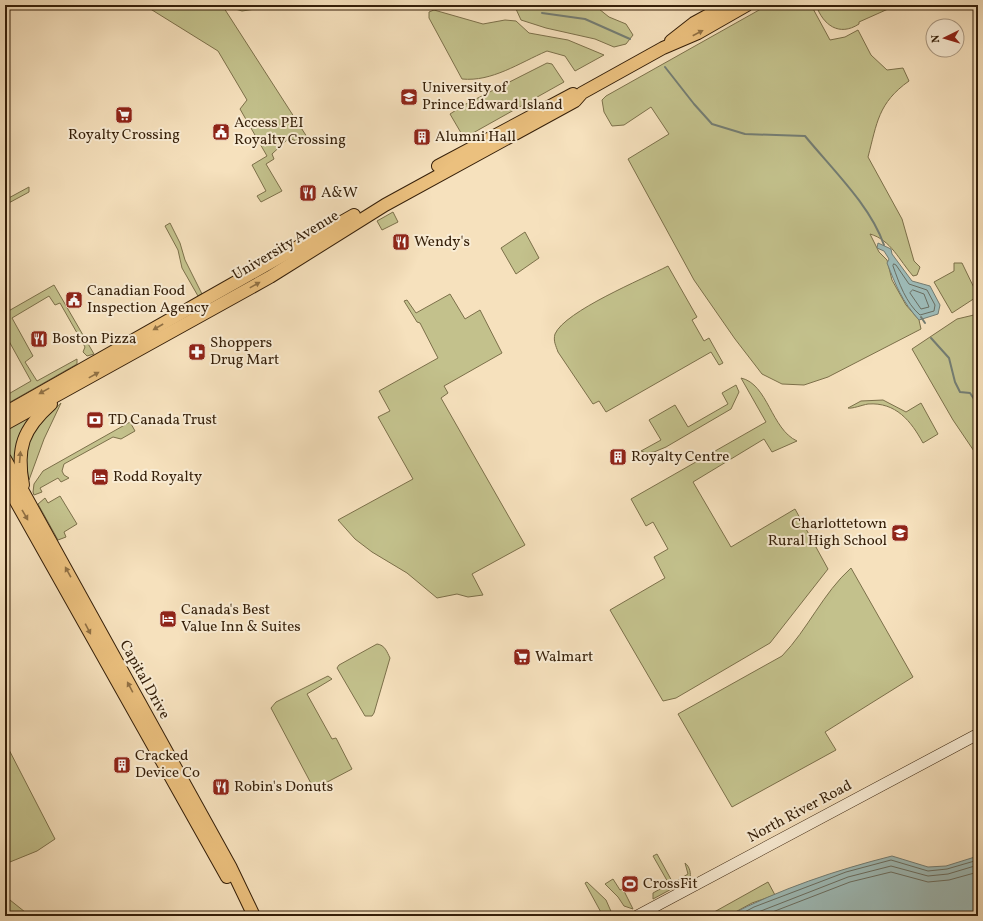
<svg xmlns="http://www.w3.org/2000/svg" width="983" height="921" font-family="Vollkorn,serif">
  <style>
    .green { fill: #c3c18c; stroke: #7c704a }
    .water { fill: #9ebcb9; stroke: #747d73 }
    .lines { fill: none; stroke-linecap: round; stroke-linejoin: round }
    .shore { stroke: #6a6e61; stroke-width: 1 }
    .stream { stroke: #747d73; stroke-width: 2 }
    .secondary-casing { stroke: #351f09; stroke-width: 12 }
    .primary-casing { stroke: #351f09; stroke-width: 14 }
    .secondary { stroke: #f9ecd4; stroke-width: 11 }
    .primary { stroke: #ebc07e; stroke-width: 12 }
    .oneway { fill: #907044 }
    .labels { text-anchor: middle; dominant-baseline: central; stroke-width: 4; stroke-linejoin: round; paint-order: stroke }
    .poi-label { font-size: 15px; fill: #351f09; stroke: #f9ecd4; text-anchor: start }
    .street-label { font-size: 15px; fill: #351f09; stroke: #f9ecd4 }
  </style>
  <rect width="100%" height="100%" fill="#f6e1bd"/>
  <filter id="stains"><feTurbulence type="fractalNoise" baseFrequency=".005" numOctaves="4"/><feColorMatrix values="0 0 0 0 .2 0 0 0 0 .09 0 0 0 0 .02 0 0 0 .5 -.17"/></filter>
  <radialGradient id="worn" r=".72"><stop offset=".6" stop-color="#630" stop-opacity="0"/><stop offset="1" stop-color="#630" stop-opacity=".3"/></radialGradient>
  <!-- green -->
  <g class="green">
    <path d="M144,5H265L262,8L242,11L222,5L307,137L301,143L289,138L272,154L274,159L266,164L282,191L261,202L257,196L266,191L252,165L267,156L240,109L247,100L218,51Z"/>
    <path d="M517,5H594L609,17L626,24L633,35L626,44L614,47L595,39L546,28L521,20L516,9Z"/>
    <path d="M768,5H811L830,40L845,37L858,30L871,55L887,70L903,68L909,81C878,103 877,123 868,157L902,219L914,261L920,267L917,275L913,276C899,260 891,240 870,234L879,252L887,260L892,280L906,305L919,320L921,329L828,377L804,385L782,384L762,374L735,339L694,280L628,159L669,134L651,107L624,125L612,126L604,112L602,100L606,96Z"/>
    <path d="M816,5H897L859,22V24C839,37 823,25 816,5Z"/>
    <path d="M434,10L483,24L505,20L516,21L529,33L568,40L604,55L575,71L565,56L547,51C519,63 492,82 462,79L429,18V12Z"/>
    <path d="M547,63L552,64L564,82L464,138L450,114L464,105Z"/>
    <path d="M29,187V192L5,205V200Z"/>
    <path d="M393,212L398,222L382,230L377,221Z"/>
    <path d="M170,223L180,243L185,260L202,294L198,296L182,268L178,250L165,226Z"/>
    <path d="M525,232L539,258L516,274L501,248Z"/>
    <path d="M954,263H962L978,296L952,313L934,282L954,271Z"/>
    <path d="M668,266L697,317L692,320L704,341L709,338L723,363L719,365L711,352L606,412L599,401L593,404L558,352C556,346 553,341 555,334C565,311 643,279 668,266Z"/>
    <path d="M54,285L94,354L87,356L83,352L85,347L60,303L55,305L49,296L12,318L33,356L25,362L37,381L77,359V364L5,405V396L31,381L5,334V313Z"/>
    <path d="M450,294L465,319L480,310L502,353L444,386L448,393L441,398L525,545L472,574L483,595L468,597L457,594L437,598L407,573L372,552L355,539L338,520L413,479L378,417L390,411L379,391L438,358L420,323L417,322L404,301L407,300L416,313Z"/>
    <path d="M978,314V457L953,420L912,349L957,319Z"/>
    <path d="M741,378C768,384 771,429 797,441L772,452L764,439L693,482L731,547L795,509L828,569L770,643L688,691L676,698L663,701L610,610L665,578L654,557L668,549L653,522L646,526L631,499L766,422Z"/>
    <path d="M736,385L739,392L731,409L666,447L654,452L646,453L641,451L661,440L649,420L675,405L688,427L728,404L722,393Z"/>
    <path d="M883,400L906,412L921,403L938,434L923,443C911,421 896,402 868,404C862,405 852,409 848,408L861,401Z"/>
    <path d="M61,403L44,439L29,480C18,444 37,425 61,403Z"/>
    <path d="M34,413C18,428 19,450 15,470L5,451V430Z"/>
    <path d="M130,422L135,431L121,439L113,437L64,464L62,471L64,475L69,478L61,482L58,478L40,488L42,492L34,495L33,492L34,484L43,471Z"/>
    <path d="M60,496L77,524L64,532L66,537L58,540L38,504L45,498L48,503Z"/>
    <path d="M851,568L913,677L825,732L836,750L732,807L678,714L782,656C808,629 823,593 851,568Z"/>
    <path d="M377,644C385,645 387,652 390,658L374,713L372,716H365L337,668L339,665Z"/>
    <path d="M328,676L332,679L307,694L332,739L336,738L352,769L314,789L271,708L276,702Z"/>
    <path d="M5,742L55,839L37,851L5,864Z"/>
    <path d="M657,854L673,883L688,874L685,863C690,867 691,873 690,879L653,899V893L669,884L653,856Z"/>
    <path d="M613,879L620,890L623,889L633,909L624,906L618,897L605,884Z"/>
    <path d="M587,882L606,900L613,916H603L585,883Z"/>
    <path d="M768,882L775,895L752,903L728,916H707Z"/>
    <path d="M5,896L30,916H5Z"/>
  </g>
  <!-- water -->
  <g class="water">
    <path d="M878,243L891,249L892,254L912,281L930,286L940,305L938,314L919,320C902,301 896,286 887,263L889,259L884,251L877,248Z"/>
    <path d="M892,856L928,867L946,866L978,856V916H728C780,889 836,870 892,856Z"/>
  </g>
  <g class="lines">
    <!-- shore -->
    <g class="shore">
      <path d="M894,264L896,265L909,284L927,290L935,305L934,311L920,315C906,303 899,283 893,266Z"/>
      <path d="M913,290L924,294L929,307L921,309L910,293Z"/>
      <path d="M737,916L754,907L846,872L891,860L928,871L947,869L978,860"/>
      <path d="M748,916L848,877L891,866L928,876L948,874L978,865"/>
      <path d="M762,916L850,882L891,872L928,882L949,880L978,872"/>
    </g>
    <!-- stream -->
    <g class="stream">
      <path d="M542,13L585,19L630,39"/>
      <path d="M665,67L694,104L712,124L745,134L805,136C832,169 870,205 884,245"/>
      <path d="M921,317L925,323"/>
      <path d="M931,338L949,358L955,382L960,392L970,393L978,405"/>
    </g>
    <defs>
      <path id="secondary" d="M637,916L978,734"/>
      <g id="primary">
        <path d="M671,41L694,23L727,5"/>
        <path d="M438,166L573,94"/>
        <path d="M5,413L354,215"/>
        <path d="M5,424L270,277L385,205L575,101L582,93L663,48L698,33L747,5"/>
        <path d="M5,459L231,868L254,916"/>
        <path d="M5,482L227,877"/>
        <path d="M23,485C16,448 23,429 51,404"/>
      </g>
    </defs>
    <!-- secondary casing -->
    <use href="#secondary" class="secondary-casing"/>
    <!-- primary casing -->
    <use href="#primary" class="primary-casing"/>
    <!-- secondary -->
    <use href="#secondary" class="secondary"/>
    <!-- primary -->
    <use href="#primary" class="primary"/>
  </g>
  <!-- one-way arrows -->
  <defs><path id="oneway-solid" d="M-6-.8H1V-3.2L6.5 0L1 3.2V.8H-6Z"/></defs>
  <g class="oneway">
    <use href="#oneway-solid" transform="translate(698 33) rotate(-28)"/>
    <use href="#oneway-solid" transform="translate(255 285) rotate(-29)"/>
    <use href="#oneway-solid" transform="translate(158 327) rotate(150)"/>
    <use href="#oneway-solid" transform="translate(94 375) rotate(-29)"/>
    <use href="#oneway-solid" transform="translate(44 391) rotate(151)"/>
    <use href="#oneway-solid" transform="translate(20 457) rotate(-85)"/>
    <use href="#oneway-solid" transform="translate(25 515) rotate(60)"/>
    <use href="#oneway-solid" transform="translate(68 572) rotate(-119)"/>
    <use href="#oneway-solid" transform="translate(88 629) rotate(62)"/>
    <use href="#oneway-solid" transform="translate(130 687) rotate(-118)"/>
  </g>
  <!-- icons -->
  <defs>
    <symbol id="university-square" viewBox="-11 -11 22 22"><rect x="-9" y="-9" width="18" height="18" rx="4" fill="#8f2418" stroke="#f9ecd4"/><path d="M0-5L7-2L0 1L-7-2ZM-4 1L0 2.5L4 1V4Q0 6-4 4Z" fill="#fff"/></symbol>
    <symbol id="supermarket-square" viewBox="-11 -11 22 22"><rect x="-9" y="-9" width="18" height="18" rx="4" fill="#8f2418" stroke="#f9ecd4"/><path d="M-6-5.5h2.5l.6 2H6L4.5 2H-2.5L-4.4-4H-6ZM-1.5 3.2a1.3 1.3 0 1 0 .1 0ZM3 3.2a1.3 1.3 0 1 0 .1 0Z" fill="#fff"/></symbol>
    <symbol id="civic-square" viewBox="-11 -11 22 22"><rect x="-9" y="-9" width="18" height="18" rx="4" fill="#8f2418" stroke="#f9ecd4"/><path d="M-.6-6.5H3V-4.5H.6V-3L4-1V1h2V6H-6V1h2V-1L-.6-3ZM-1.2 2.5V6h2.4V2.5Z" fill="#fff"/></symbol>
    <symbol id="building-square" viewBox="-11 -11 22 22"><rect x="-9" y="-9" width="18" height="18" rx="4" fill="#8f2418" stroke="#f9ecd4"/><path d="M-4-6H4V6H1V3H-1V6H-4ZM-2.5-4.3h1.7v1.8h-1.7ZM.8-4.3h1.7v1.8H.8ZM-2.5-1h1.7V.8h-1.7ZM.8-1h1.7V.8H.8Z" fill="#fff"/></symbol>
    <symbol id="restaurant-square" viewBox="-11 -11 22 22"><rect x="-9" y="-9" width="18" height="18" rx="4" fill="#8f2418" stroke="#f9ecd4"/><path d="M-5-6h1v4h1v-4h1v4h1v-4h1v5L-1.5 .5V6h-2V.5L-5-1ZM5-6V6H3V1.5H1.5Q1.5-4 5-6Z" fill="#fff"/></symbol>
    <symbol id="pharmacy-square" viewBox="-11 -11 22 22"><rect x="-9" y="-9" width="18" height="18" rx="4" fill="#8f2418" stroke="#f9ecd4"/><path d="M-2-6h4v4h4v4h-4v4h-4v-4h-4v-4h4Z" fill="#fff"/></symbol>
    <symbol id="bank-square" viewBox="-11 -11 22 22"><rect x="-9" y="-9" width="18" height="18" rx="4" fill="#8f2418" stroke="#f9ecd4"/><path d="M-6-4H6V4H-6ZM0-2.3a2.3 2.3 0 1 0 0 4.6a2.3 2.3 0 1 0 0-4.6Z" fill="#fff"/></symbol>
    <symbol id="hotel-square" viewBox="-11 -11 22 22"><rect x="-9" y="-9" width="18" height="18" rx="4" fill="#8f2418" stroke="#f9ecd4"/><path d="M-6-4.5h1.5V1H6V5H4.5V3h-9V5H-6ZM-4 0a1.8 1.8 0 1 1 3.6 0ZM.5 0V-2.5h3Q6-2.5 6 0Z" fill="#fff"/></symbol>
    <symbol id="school-square" viewBox="-11 -11 22 22"><rect x="-9" y="-9" width="18" height="18" rx="4" fill="#8f2418" stroke="#f9ecd4"/><path d="M0-5L7-2L0 1L-7-2ZM-4 1L0 2.5L4 1V4Q0 6-4 4Z" fill="#fff"/></symbol>
    <symbol id="stadium-square" viewBox="-11 -11 22 22"><rect x="-9" y="-9" width="18" height="18" rx="4" fill="#8f2418" stroke="#f9ecd4"/><path d="M0-5a6.5 5 0 1 0 0 10a6.5 5 0 1 0 0-10ZM-3.5-1.8h7v3.6h-7Z" fill="#fff"/></symbol>
  </defs>
  <g fill-rule="evenodd">
    <use href="#university-square" x="399" y="87" width="20" height="20"/>
    <use href="#supermarket-square" x="114" y="105" width="20" height="20"/>
    <use href="#civic-square" x="211" y="122" width="20" height="20"/>
    <use href="#building-square" x="412" y="127" width="20" height="20"/>
    <use href="#restaurant-square" x="298" y="183" width="20" height="20"/>
    <use href="#restaurant-square" x="391" y="232" width="20" height="20"/>
    <use href="#civic-square" x="64" y="290" width="20" height="20"/>
    <use href="#restaurant-square" x="29" y="329" width="20" height="20"/>
    <use href="#pharmacy-square" x="187" y="342" width="20" height="20"/>
    <use href="#bank-square" x="85" y="410" width="20" height="20"/>
    <use href="#building-square" x="608" y="447" width="20" height="20"/>
    <use href="#hotel-square" x="90" y="467" width="20" height="20"/>
    <use href="#school-square" x="890" y="523" width="20" height="20"/>
    <use href="#hotel-square" x="158" y="609" width="20" height="20"/>
    <use href="#supermarket-square" x="512" y="647" width="20" height="20"/>
    <use href="#building-square" x="112" y="755" width="20" height="20"/>
    <use href="#restaurant-square" x="211" y="777" width="20" height="20"/>
    <use href="#stadium-square" x="620" y="874" width="20" height="20"/>
  </g>
  <g class="labels">
    <!-- poi labels -->
    <g class="poi-label">
      <text x="422" y="88">University of<tspan x="422" dy="17">Prince Edward Island</tspan></text>
      <text x="234" y="123">Access PEI<tspan x="234" dy="17">Royalty Crossing</tspan></text>
      <text x="124" y="135" text-anchor="middle">Royalty Crossing</text>
      <text x="435" y="137">Alumni Hall</text>
      <text x="321" y="193">A&amp;W</text>
      <text x="414" y="242">Wendy's</text>
      <text x="87" y="291">Canadian Food<tspan x="87" dy="17">Inspection Agency</tspan></text>
      <text x="52" y="339">Boston Pizza</text>
      <text x="210" y="343">Shoppers<tspan x="210" dy="17">Drug Mart</tspan></text>
      <text x="108" y="420">TD Canada Trust</text>
      <text x="631" y="457">Royalty Centre</text>
      <text x="113" y="477">Rodd Royalty</text>
      <text x="887" y="524" text-anchor="end">Charlottetown<tspan x="887" dy="17">Rural High School</tspan></text>
      <text x="181" y="610">Canada's Best<tspan x="181" dy="17">Value Inn &amp; Suites</tspan></text>
      <text x="535" y="657">Walmart</text>
      <text x="135" y="756">Cracked<tspan x="135" dy="17">Device Co</tspan></text>
      <text x="234" y="787">Robin's Donuts</text>
      <text x="643" y="884">CrossFit</text>
    </g>
    <!-- street labels -->
    <g class="street-label">
      <text transform="translate(286 246) rotate(-31)">University Avenue</text>
      <text transform="translate(144 680) rotate(61)">Capital Drive</text>
      <text transform="translate(800 812) rotate(-28)">North River Road</text>
    </g>
  </g>
  <!-- margin -->
  <rect width="983" height="921" fill="none" stroke="#f6e1bd" stroke-width="20"/>
  <rect x="6" y="6" width="971" height="909" fill="none" stroke="#351f09" stroke-width="2"/>
  <rect x="10" y="10" width="963" height="901" fill="none" stroke="#351f09"/>
  <!-- north arrow -->
  <g transform="translate(945 38) rotate(265)"><circle r="19" fill="#f9ecd4" stroke="#ab9a83"/>
  <path d="M0-3L7 15L0 10L-7 15Z" fill="#8f2418"/>
  <text y="-6" font-size="11" font-weight="bold" text-anchor="middle" fill="#351f09">N</text>
  </g>
  <rect width="100%" height="100%" filter="url(#stains)"/>
  <rect width="100%" height="100%" fill="url(#worn)"/>
</svg>
